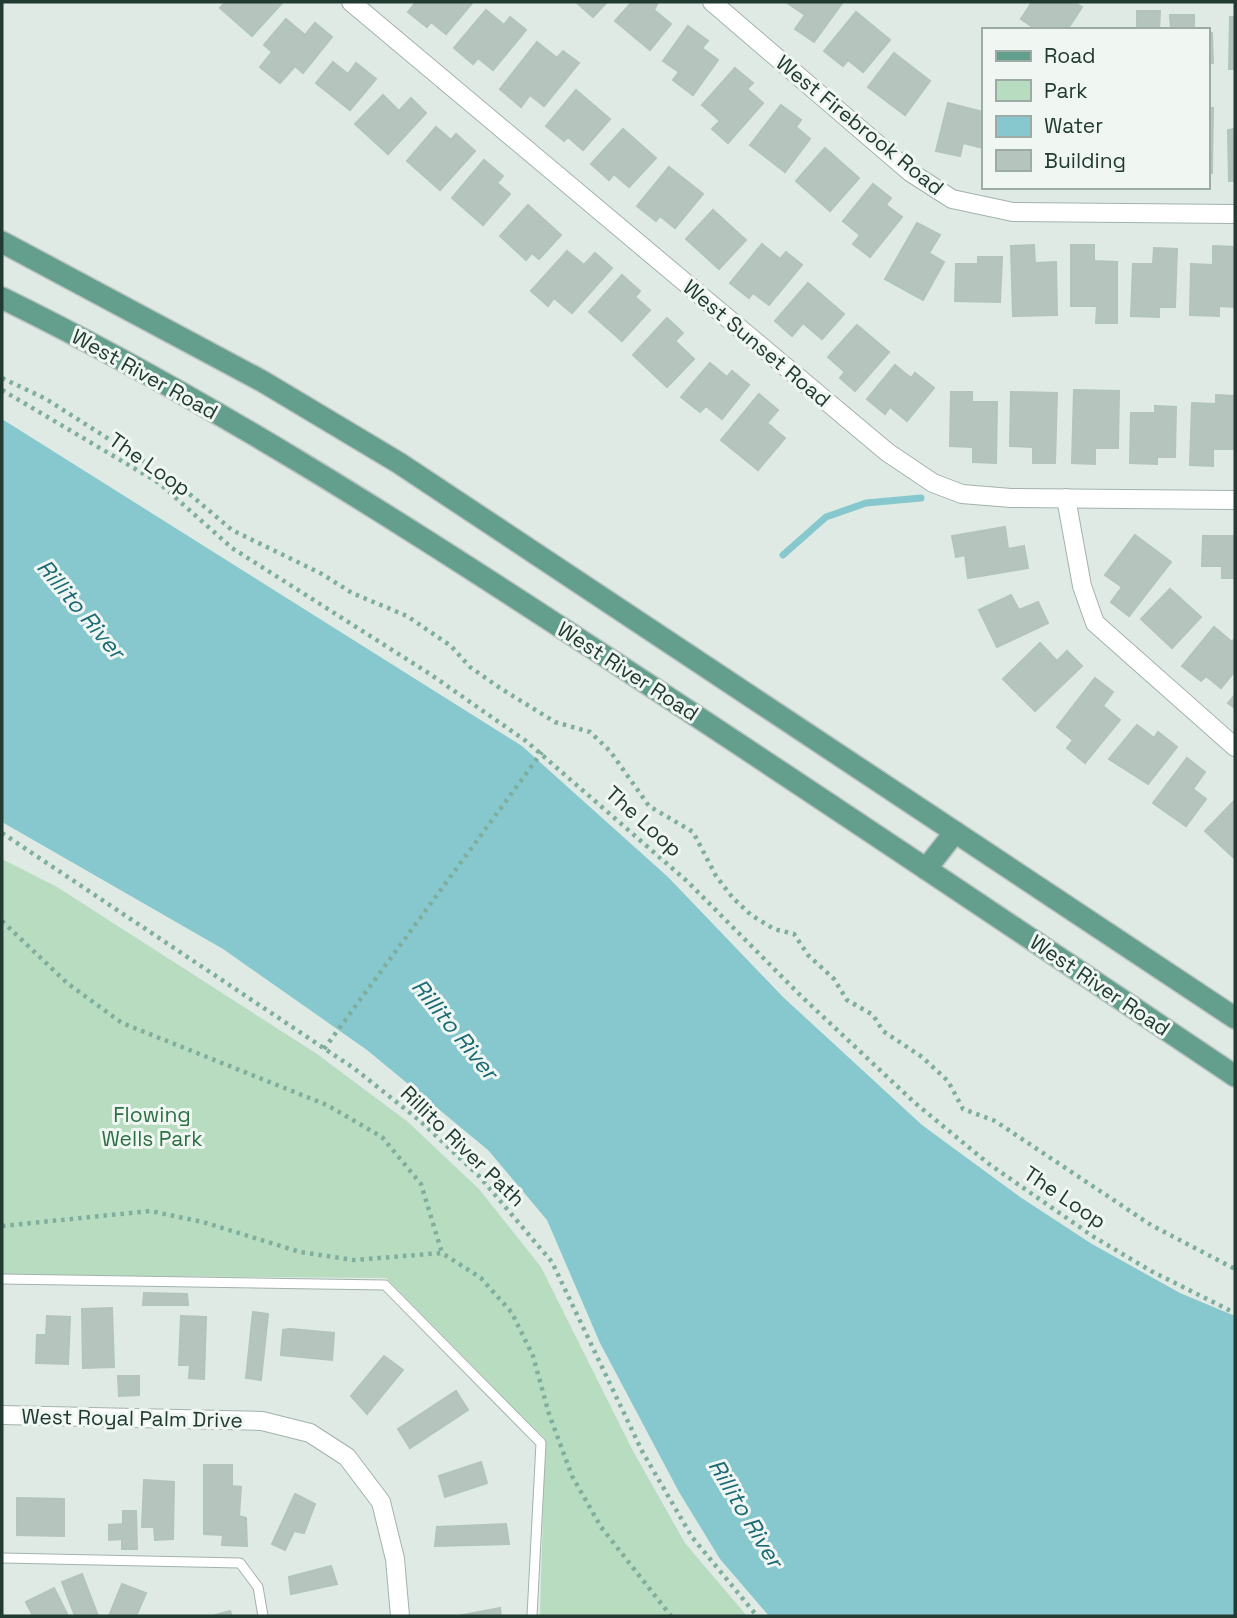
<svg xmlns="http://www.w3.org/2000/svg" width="1237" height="1618" font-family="'Space Grotesk',sans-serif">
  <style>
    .green { fill: #b8dcc0 }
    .water { fill: #87c8cf }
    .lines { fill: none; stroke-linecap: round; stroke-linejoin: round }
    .stream { stroke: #87c8cf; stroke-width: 7 }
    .building { fill: #b5c5be; stroke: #b2c4bb; stroke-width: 2 }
    .service-casing { stroke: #a2b2ac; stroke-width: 11 }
    .minor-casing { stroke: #a2b2ac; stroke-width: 20 }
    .primary-casing { stroke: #bcc4c2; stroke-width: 24 }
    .path { stroke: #80ae9d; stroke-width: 4.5; stroke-dasharray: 3.5 5; stroke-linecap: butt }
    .service { stroke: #fff; stroke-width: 9 }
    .minor { stroke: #fff; stroke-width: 18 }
    .primary { stroke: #649f8d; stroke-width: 21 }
    .labels { text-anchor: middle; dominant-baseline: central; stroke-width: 6; stroke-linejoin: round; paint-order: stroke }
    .street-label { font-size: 21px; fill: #213a32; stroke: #f0f7f3 }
    .park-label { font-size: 21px; fill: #2c7043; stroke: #f0f7f3 }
    .water-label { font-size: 23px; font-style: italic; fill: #1c6a75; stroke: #f0f7f3 }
  </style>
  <rect width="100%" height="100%" fill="#dfeae5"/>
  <!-- green -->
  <path class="green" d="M2,859L57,887L317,1054L408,1122L479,1189L541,1267L633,1451L685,1543L747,1616H540L545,1439L386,1278L2,1275Z"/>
  <!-- water -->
  <path class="water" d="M2,419L522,746L668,877L783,997L922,1125L1020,1197L1092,1244L1180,1293L1235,1316V1616H769L720,1559L679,1492L600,1343L547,1220L488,1150L367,1050L223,949L2,822Z"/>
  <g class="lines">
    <!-- stream -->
    <path class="stream" d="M783,555L826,517L866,503L921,498"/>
  </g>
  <!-- building -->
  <g class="building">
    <path d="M225,2H283L252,36L220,8Z"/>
    <path d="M416,2H473L446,34L431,22L427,27L408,12Z"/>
    <path d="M576,2H607L593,17Z"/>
    <path d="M632,2H658L654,10L671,24L650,50L615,21Z"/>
    <path d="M786,2H843L814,42L795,29L805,15Z"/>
    <path d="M1032,2H1073L1082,7L1067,30H1037L1021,19Z"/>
    <path d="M486,10L504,25L510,17L526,30L493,70L478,58L473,64L454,48Z"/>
    <path d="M1137,11H1160L1159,30H1114L1137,28Z"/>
    <path d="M856,12L890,40L863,72L848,60L843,66L824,51Z"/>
    <path d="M1170,15H1194V30H1171Z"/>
    <path d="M1230,17H1235V69H1229Z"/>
    <path d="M286,19L305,35L315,23L332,37L303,73L295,66L280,83L260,67L272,52L264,45Z"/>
    <path d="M688,26L708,41L702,48L718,60L693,95L673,80L679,72L663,61Z"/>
    <path d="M1207,33H1212L1213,63H1207Z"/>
    <path d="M537,42L557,58L563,51L579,63L544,106L530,95L521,107L500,89Z"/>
    <path d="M894,53L930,81L905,115L868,87Z"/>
    <path d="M333,62L348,74L356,63L376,79L350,110L316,83Z"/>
    <path d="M735,68L753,83L747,89L763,103L728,143L712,129L720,121L702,105Z"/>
    <path d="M576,90L610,119L583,150L568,137L564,141L546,126Z"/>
    <path d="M383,95L399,111L411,98L426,113L388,154L355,124Z"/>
    <path d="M948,103L983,112V148L963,143L960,156L936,151Z"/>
    <path d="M781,105L801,120L796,127L810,139L785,172L750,145Z"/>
    <path d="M1207,108H1213L1212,173H1207Z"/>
    <path d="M436,127L451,140L456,134L475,151L440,190L407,161Z"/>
    <path d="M623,129L656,158L629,187L614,174L609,180L591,164Z"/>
    <path d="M1235,129V181H1229L1228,130Z"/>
    <path d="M825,148L859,178L830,211L796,181Z"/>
    <path d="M484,160L503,176L497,183L510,194L483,225L452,198Z"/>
    <path d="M669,167L703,194L675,228L660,216L656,221L637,206Z"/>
    <path d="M873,184L891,198L886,205L902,217L870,257L853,244L860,235L843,221Z"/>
    <path d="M528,205L561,235L539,259L532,253L526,260L500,236Z"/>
    <path d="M713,210L746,240L719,269L686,239Z"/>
    <path d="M917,223L940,235L929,253L944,262L923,300L885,279Z"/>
    <path d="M762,244L780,259L786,252L802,265L769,305L753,293L749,298L730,283Z"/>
    <path d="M1034,245L1035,263L1056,262L1057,315L1013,316L1011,246Z"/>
    <path d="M1071,245H1094V261L1117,262V323H1096L1097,306H1071Z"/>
    <path d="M1213,246L1235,247V307L1219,306V316L1190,315L1191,264L1213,265Z"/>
    <path d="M1154,248L1177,249L1175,307H1159V317L1131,316L1133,264H1153Z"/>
    <path d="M567,251L584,265L595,253L612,268L572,313L554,298L548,306L531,291Z"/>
    <path d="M978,257H1002L1000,302L955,301L956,264H978Z"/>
    <path d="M622,275L640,291L635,297L650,310L622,341L589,312Z"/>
    <path d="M808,283L844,314L822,339L803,323L792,336L775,321Z"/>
    <path d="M667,318L683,333L675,341L694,359L667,387L633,355Z"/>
    <path d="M857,325L889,352L855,391L840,378L845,372L828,357Z"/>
    <path d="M710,363L727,377L732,371L749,385L722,419L706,406L700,412L681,397Z"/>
    <path d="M895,365L911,378L915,373L934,388L907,421L890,407L885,414L867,399Z"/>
    <path d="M1074,390L1119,391L1118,448H1095V464L1072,463Z"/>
    <path d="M951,392H972V402H997L996,463L973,462V447L950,446Z"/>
    <path d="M1011,392L1057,393L1055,463H1033V447L1010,446Z"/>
    <path d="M759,394L778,410L767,423L785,438L758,470L721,440Z"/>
    <path d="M1216,395L1235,396V449H1213V466L1190,465L1192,403L1216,404Z"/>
    <path d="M1155,406L1176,407L1175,457H1157V464L1130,463L1131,413H1155Z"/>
    <path d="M1005,527L1008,549L1024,546L1028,568L968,578L965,555L956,557L952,536Z"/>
    <path d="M1135,535L1171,562L1129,616L1111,602L1122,587L1105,575Z"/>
    <path d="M1203,536H1235V578H1222V566H1202Z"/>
    <path d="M1170,589L1201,617L1172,648L1141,619Z"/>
    <path d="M1011,595L1019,610L1038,602L1048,623L997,647L979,610Z"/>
    <path d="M1214,627L1232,642L1235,638V671L1221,688L1206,676L1201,681L1182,666Z"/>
    <path d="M1040,643L1057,661L1067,651L1082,666L1035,711L1003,679Z"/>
    <path d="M1095,678L1113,692L1103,706L1120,720L1085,763L1067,748L1073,740L1057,727Z"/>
    <path d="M1235,695V708L1228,703Z"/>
    <path d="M1137,725L1154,738L1158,732L1177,747L1148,784L1109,759Z"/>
    <path d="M1187,758L1205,772L1193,789L1206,799L1186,826L1153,803Z"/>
    <path d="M1235,800V859L1205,831Z"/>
    <path d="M144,1293L187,1294L188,1305H143Z"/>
    <path d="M112,1308L114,1367L83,1368L82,1309Z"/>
    <path d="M253,1312L268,1314L261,1380L246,1378Z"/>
    <path d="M47,1316L70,1317L68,1364L36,1363L37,1335H46Z"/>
    <path d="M181,1316L206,1317L204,1379L189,1378L190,1365H179Z"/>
    <path d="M290,1329L334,1333L332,1360L281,1355L283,1330Z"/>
    <path d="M384,1356L403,1370L367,1414L351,1396Z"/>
    <path d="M118,1376H139V1395L119,1396Z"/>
    <path d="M456,1391L468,1410L410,1448L398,1429Z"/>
    <path d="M481,1462L487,1483L445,1497L439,1476Z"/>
    <path d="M204,1465H232V1486L241,1487L239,1516L246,1518L247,1546L222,1545L223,1535L204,1534Z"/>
    <path d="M144,1480L174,1482L173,1539L155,1540L154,1527H142Z"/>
    <path d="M295,1494L315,1504L304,1533L294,1531L285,1550L272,1544Z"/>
    <path d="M17,1498L64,1499V1536L17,1535Z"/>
    <path d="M123,1511H136L137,1549H122V1539L109,1540V1525L123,1524Z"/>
    <path d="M506,1524L509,1544L435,1546L437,1527Z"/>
    <path d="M331,1566L337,1584L291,1594L289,1577Z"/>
    <path d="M82,1574L98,1616H75L62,1582Z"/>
    <path d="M122,1584L146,1593L136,1616H109Z"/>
    <path d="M54,1588L68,1616H33L26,1602Z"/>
    <path d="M500,1608L501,1616H458Z"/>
    <path d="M230,1611L232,1616H212Z"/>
  </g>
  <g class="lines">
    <defs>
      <g id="service">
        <path d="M2,1279L385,1285L541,1443L532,1616"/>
        <path d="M2,1558L240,1563L258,1587L263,1616"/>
      </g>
      <g id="minor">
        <path d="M351,2L887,452L933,483L962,494L1011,498L1235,500"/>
        <path d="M712,2L910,172L952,199L1013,212L1235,214"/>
        <path d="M1066,498L1082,586L1095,623L1235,747"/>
        <path d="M2,1415L262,1421L310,1433L347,1457L381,1502L395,1559L400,1616"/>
      </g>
      <g id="primary">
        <path d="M2,242L262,381L399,463L1235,1018"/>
        <path d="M2,298C208,399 402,523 594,649C809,789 1022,933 1235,1076"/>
        <path d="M926,869L955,832"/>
      </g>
    </defs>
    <!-- service casing -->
    <use href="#service" class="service-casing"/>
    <!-- minor casing -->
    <use href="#minor" class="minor-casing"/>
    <!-- primary casing -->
    <use href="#primary" class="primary-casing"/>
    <!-- path -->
    <g class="path">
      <path d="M2,378L46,399L173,480L232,530L322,574L352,593L407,616L451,646L470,667L500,688L555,722L590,732L610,751L649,806L693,832L716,876L733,898L751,915L774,929L794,934L808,955L834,979L847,1000L873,1015L883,1031L922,1057L948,1081L963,1109L995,1121L1151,1225L1235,1269"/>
      <path d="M2,390L159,483L232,548L430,674L526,741L688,882L801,996L915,1103L989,1164L1094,1237L1151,1271L1235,1313"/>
      <path d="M2,833L355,1069L419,1120L479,1176L552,1262L642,1451L692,1537L757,1616"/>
      <path d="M2,921L67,983L122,1023L327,1105L382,1137L421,1184L442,1253"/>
      <path d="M324,1049L542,752"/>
      <path d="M2,1226L150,1211L203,1222L300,1252L354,1260L442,1253L481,1278L512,1313L533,1356L549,1414L572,1476L601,1527L671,1616"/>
    </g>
    <!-- service -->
    <use href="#service" class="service"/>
    <!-- minor -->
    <use href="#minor" class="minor"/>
    <!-- primary -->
    <use href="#primary" class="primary"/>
  </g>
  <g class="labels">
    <!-- street labels -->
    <g class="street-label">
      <text transform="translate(860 125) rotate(39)">West Firebrook Road</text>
      <text transform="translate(757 343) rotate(40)">West Sunset Road</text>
      <text transform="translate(145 374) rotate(29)">West River Road</text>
      <text transform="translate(150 464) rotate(35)">The Loop</text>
      <text transform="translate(628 671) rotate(33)">West River Road</text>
      <text transform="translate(644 821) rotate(42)">The Loop</text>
      <text transform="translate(1100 985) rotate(34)">West River Road</text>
      <text transform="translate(463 1146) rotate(44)">Rillito River Path</text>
      <text transform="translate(1065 1197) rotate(34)">The Loop</text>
      <text transform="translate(132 1418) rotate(1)">West Royal Palm Drive</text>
    </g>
    <!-- park labels -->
    <g class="park-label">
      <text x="152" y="1114">Flowing<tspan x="152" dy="24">Wells Park</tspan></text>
    </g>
    <!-- water labels -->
    <g class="water-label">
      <text transform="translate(81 609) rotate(50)">Rillito River</text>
      <text transform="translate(455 1029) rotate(51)">Rillito River</text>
      <text transform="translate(746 1513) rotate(59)">Rillito River</text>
    </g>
  </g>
  <!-- border -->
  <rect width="1237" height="1618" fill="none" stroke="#213a32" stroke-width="7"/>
  <!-- legend -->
  <rect x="982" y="28" width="228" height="161" fill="#f0f7f3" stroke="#9daba6" stroke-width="2"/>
  <rect x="996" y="51" width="35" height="10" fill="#649f8d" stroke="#9daba6" stroke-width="2"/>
  <text x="1044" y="63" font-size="21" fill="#213a32">Road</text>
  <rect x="996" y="80" width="35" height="21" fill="#b8dcc0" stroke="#9daba6" stroke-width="2"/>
  <text x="1044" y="98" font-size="21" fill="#213a32">Park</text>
  <rect x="996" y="116" width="35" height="21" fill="#87c8cf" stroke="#9daba6" stroke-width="2"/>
  <text x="1044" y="133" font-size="21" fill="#213a32">Water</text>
  <rect x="996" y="150" width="35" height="21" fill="#b5c5be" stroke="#9daba6" stroke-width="2"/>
  <text x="1044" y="168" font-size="21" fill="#213a32">Building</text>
</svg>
